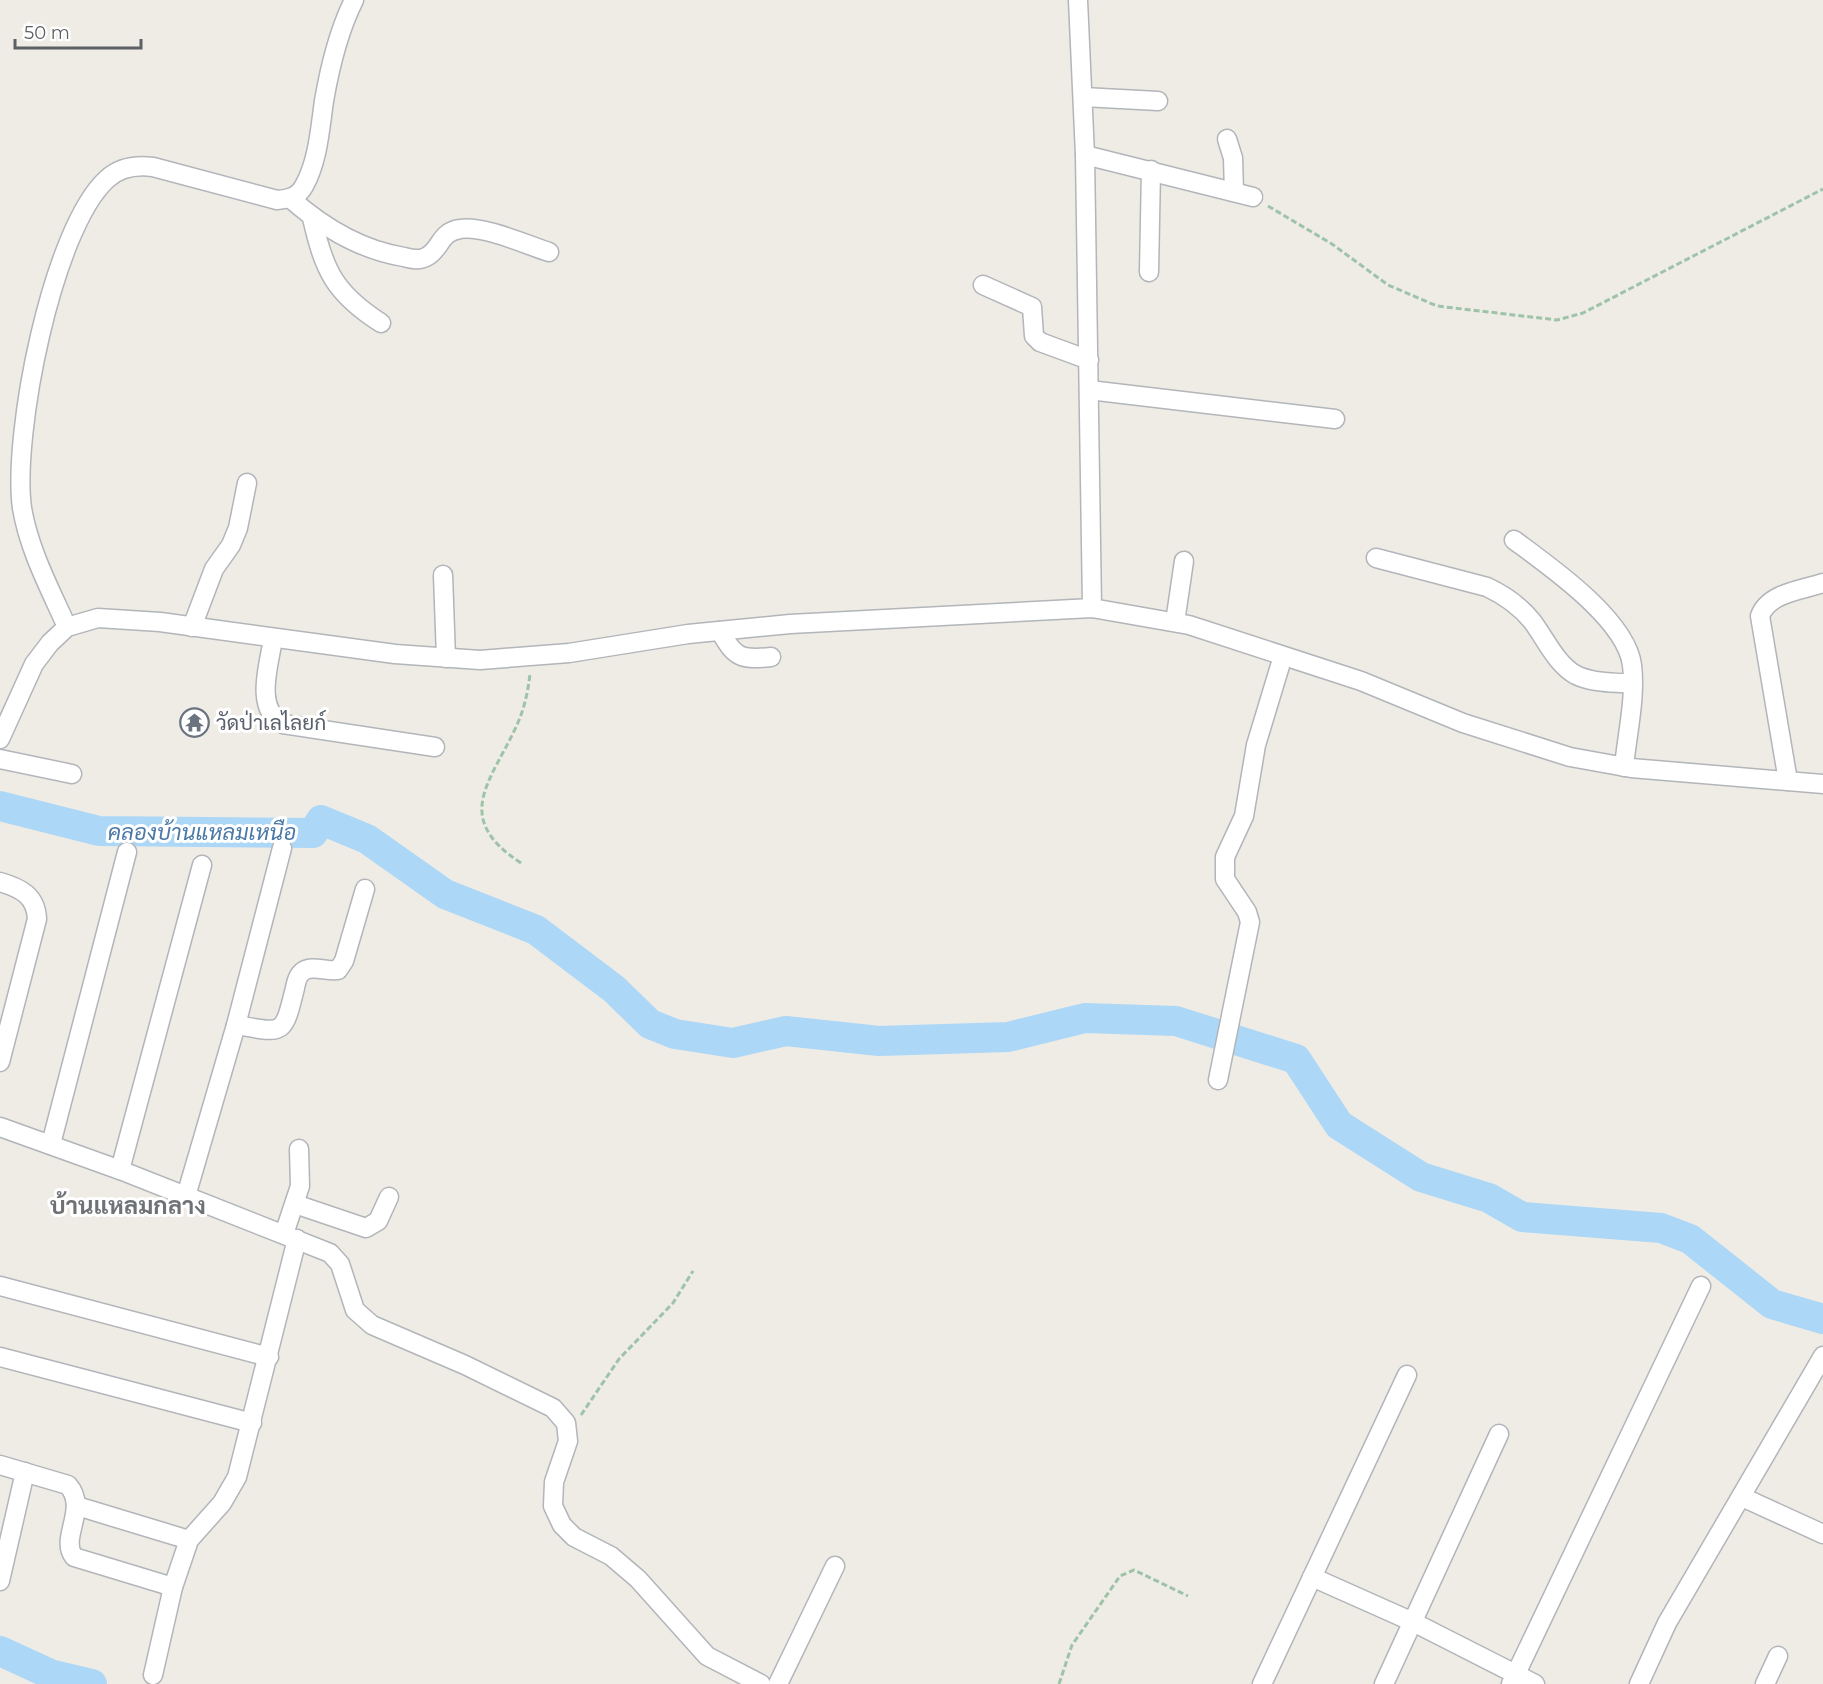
<svg xmlns="http://www.w3.org/2000/svg" width="1823" height="1684" font-family="Montserrat,Sarabun,sans-serif">
  <style>
    .lines { fill: none; stroke-linecap: round; stroke-linejoin: round }
    .river { stroke: #acd7f7; stroke-width: 30 }
    .minor-casing { stroke: #b2b5b9; stroke-width: 21 }
    .path { stroke: #9ec3a8; stroke-width: 3; stroke-dasharray: 6 3; stroke-linecap: butt }
    .minor { stroke: #fff; stroke-width: 18 }
    .labels { text-anchor: middle; dominant-baseline: central; stroke-width: 6; stroke-linejoin: round; paint-order: stroke }
    .worship-label { font-size: 21px; fill: #5b616d; stroke: #fff; text-anchor: start }
    .water-label { font-size: 22px; font-style: italic; fill: #4b79a7; stroke: #fff }
    .quarter-label { font-size: 24px; font-weight: bold; fill: #6e7276; stroke: #fff }
  </style>
  <rect width="100%" height="100%" fill="#eeece5"/>
  <g class="lines">
    <!-- river -->
    <g class="river">
      <path d="M0,806L99,831L313,833L321,820L367,839L445,894L536,930L614,989L650,1024L675,1034L733,1043L786,1031L879,1041L1008,1037L1085,1018L1176,1021L1296,1059L1339,1125L1421,1177L1489,1198L1522,1217L1661,1228L1690,1239L1772,1304L1823,1319"/>
      <path d="M0,1651L50,1674L92,1684"/>
    </g>
    <defs>
      <g id="minor">
        <path d="M1078,0L1085,155L1092,608"/>
        <path d="M1083,97L1158,101"/>
        <path d="M1227,139L1233,158L1234,192"/>
        <path d="M1085,155L1253,197"/>
        <path d="M291,199C324,228 360,250 404,257C412,259 419,261 426,257C441,250 439,232 460,229C483,225 527,245 549,252"/>
        <path d="M312,218C324,270 334,293 381,323"/>
        <path d="M1149,272L1151,170"/>
        <path d="M983,285L1032,307L1034,336L1040,342L1089,360"/>
        <path d="M1089,390L1335,419"/>
        <path d="M1514,540C1549,566 1626,619 1632,665C1636,698 1627,734 1624,767"/>
        <path d="M1376,558L1487,587C1504,595 1520,606 1532,621C1545,638 1556,664 1576,675C1592,683 1613,682 1631,684"/>
        <path d="M443,575L446,658"/>
        <path d="M1175,622L1184,561"/>
        <path d="M67,627C50,589 29,550 22,508C12,436 52,229 107,179C120,167 137,165 153,167L277,200C289,199 298,197 304,186C318,161 320,129 324,101C330,66 338,32 354,0"/>
        <path d="M192,627L214,569L231,545L238,528L247,483"/>
        <path d="M720,631C735,658 741,660 771,657"/>
        <path d="M273,639C269,665 254,709 283,724L435,747"/>
        <path d="M0,739L34,664L50,643L67,627L98,618L160,622L395,654L480,660L569,653L688,634L790,624L1092,608L1189,625L1361,681L1463,723L1570,757L1631,768L1823,784"/>
        <path d="M0,759L72,774"/>
        <path d="M1788,781L1760,616C1768,593 1802,590 1823,583"/>
        <path d="M0,882C21,888 36,896 37,919L0,1062"/>
        <path d="M236,1025C284,1033 283,1037 295,988C296,983 297,976 302,972C311,964 327,972 338,970L344,961L365,889"/>
        <path d="M1218,1080L1250,922L1247,912L1225,879V857L1244,816L1256,745L1283,656"/>
        <path d="M0,1127L120,1170L330,1253L340,1264L355,1310L372,1325L465,1365L553,1408L566,1423L568,1441L554,1482L553,1506L562,1525L574,1537L611,1556L638,1579L707,1656L761,1684"/>
        <path d="M51,1144L127,852"/>
        <path d="M120,1170L202,865"/>
        <path d="M186,1196L236,1025L282,848"/>
        <path d="M295,1204L366,1228L378,1221L389,1197"/>
        <path d="M284,1234L300,1186L299,1149"/>
        <path d="M0,1286L269,1357"/>
        <path d="M0,1357L252,1423"/>
        <path d="M0,1465L68,1485C89,1509 59,1538 74,1557L173,1587"/>
        <path d="M1742,1497L1823,1534"/>
        <path d="M77,1506L189,1540"/>
        <path d="M1312,1577L1413,1622L1535,1684"/>
        <path d="M0,1581L25,1472"/>
        <path d="M153,1675L173,1587L189,1540L222,1503L237,1477L297,1239"/>
        <path d="M778,1684L835,1566"/>
        <path d="M1262,1684L1407,1375"/>
        <path d="M1384,1684L1499,1434"/>
        <path d="M1511,1684L1701,1286"/>
        <path d="M1639,1684L1667,1623L1823,1356"/>
        <path d="M1765,1684L1778,1656"/>
      </g>
    </defs>
    <!-- minor casing -->
    <use href="#minor" class="minor-casing"/>
    <!-- path -->
    <g class="path">
      <path d="M1268,206L1332,244L1388,285L1437,306L1557,320L1583,313L1823,189"/>
      <path d="M521,863C452,818 490,783 516,727C524,710 528,692 530,674"/>
      <path d="M581,1415L619,1359L673,1303L693,1271"/>
      <path d="M1059,1684L1072,1645L1120,1576L1134,1570L1188,1596"/>
    </g>
    <!-- minor -->
    <use href="#minor" class="minor"/>
  </g>
  <!-- icons -->
  <defs>
    <symbol id="temple-ring" viewBox="-11 -11 22 22"><circle r="9.5" fill="#fff" stroke="#6b7280" stroke-width="1.5"/><path d="M0-6L5-2H3V0L6.5 2.5H4V6H1.5V3h-3V6H-4V2.5H-6.5L-3 0V-2H-5Z" fill="#6b7280"/></symbol>
  </defs>
  <g fill-rule="evenodd">
    <use href="#temple-ring" x="178" y="706" width="33" height="33"/>
  </g>
  <g class="labels">
    <!-- worship labels -->
    <g class="worship-label">
      <text x="216" y="722">วัดป่าเลไลยก์</text>
    </g>
    <!-- water labels -->
    <g class="water-label">
      <text x="202" y="832">คลองบ้านแหลมเหนือ</text>
    </g>
    <!-- quarter labels -->
    <g class="quarter-label">
      <text x="128" y="1205">บ้านแหลมกลาง</text>
    </g>
  </g>
  <!-- scale -->
  <path d="M15 39v9h126v-9" fill="none" stroke="#5d6064" stroke-width="3"/>
  <text x="24" y="39" font-size="18" fill="#5d6064" stroke="#ffffff" stroke-width="4.5" paint-order="stroke">50 m</text>
</svg>
